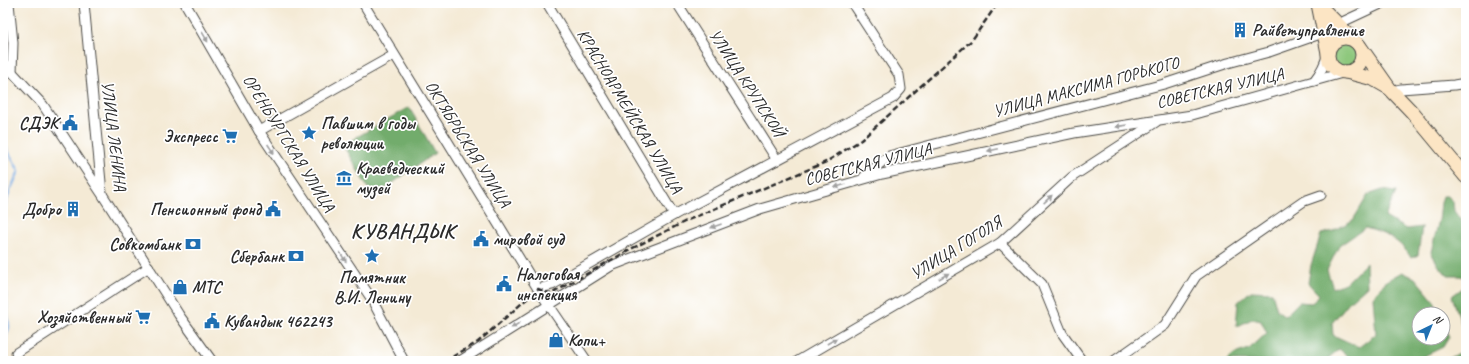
<svg xmlns="http://www.w3.org/2000/svg" width="1469" height="364" font-family="Caveat,sans-serif">
  <style>
    .green { fill: #8ec87d; stroke: #5c7a54 }
    .forest { fill: #72ac6c; stroke: #4e6c4c }
    .lines { fill: none; stroke-linecap: round; stroke-linejoin: round }
    .stream { stroke: #76ace4; stroke-width: 2.5 }
    .minor-casing { stroke: #494844; stroke-width: 11 }
    .secondary-casing { stroke: #494844; stroke-width: 15 }
    .minor { stroke: #fff; stroke-width: 9 }
    .secondary { stroke: #fce5c4; stroke-width: 13 }
    .rail { stroke: #2b2b2b; stroke-width: 2.5; stroke-dasharray: 6 3; stroke-linecap: butt }
    .oneway { fill: #a0a0a0 }
    .labels { text-anchor: middle; dominant-baseline: central; stroke-width: 3.5; stroke-linejoin: round; paint-order: stroke }
    .poi-label { font-size: 17px; font-weight: bold; fill: #2b2b2b; stroke: #fff; text-anchor: start }
    .street-label { font-size: 17px; fill: #2b2b2b; stroke: #fff }
    .district-label { font-size: 21px; font-weight: bold; letter-spacing: 1px; fill: #2b2b2b; stroke: #fff }
  </style>
  <rect width="100%" height="100%" fill="#fff"/>
  <filter id="ink" filterUnits="userSpaceOnUse"><feTurbulence type="fractalNoise" baseFrequency=".025" numOctaves="2"/><feDisplacementMap in="SourceGraphic" scale="8" xChannelSelector="R" yChannelSelector="G"/><feConvolveMatrix kernelMatrix="1 2 1 2 8 2 1 2 1" color-interpolation-filters="sRGB"/></filter>
  <filter id="wash" filterUnits="userSpaceOnUse"><feTurbulence type="fractalNoise" baseFrequency=".012" numOctaves="4" result="noise"/><feDisplacementMap in="SourceGraphic" scale="16" xChannelSelector="R" yChannelSelector="G"/><feGaussianBlur stdDeviation="0.9" result="paint"/><feColorMatrix in="noise" values="0 0 0 0 0 0 0 0 0 0 0 0 0 0 0 0 0 1.4 0 .05"/><feComposite in="paint" operator="in"/></filter>
  <g filter="url(#wash)">
    <rect width="100%" height="100%" fill="#f4ead5"/>
    <!-- green -->
    <circle class="green" cx="1345" cy="55" r="13"/>
    <!-- forest -->
    <g class="forest">
      <path d="M409,107L435,153L373,197L343,145Z"/>
      <path d="M1382,190L1396,192L1385,217L1406,229L1422,227L1418,255L1411,258C1401,240 1384,233 1365,228L1339,246L1327,270L1333,288L1347,282L1366,263L1367,286L1349,302L1332,323L1333,335L1359,347L1376,334L1373,297L1386,281L1402,272L1415,278L1434,301L1439,314H1419V338H1443V323L1449,337L1443,347L1414,361H1354L1339,349L1325,361H1226L1234,354L1249,349L1267,333L1261,321L1252,319L1236,327L1238,302L1251,291L1272,292L1277,310L1285,316L1299,302L1312,303L1319,295L1308,283L1311,265L1321,234L1333,231L1353,220L1368,195Z"/>
      <path d="M1443,196H1448L1453,202L1454,211L1466,227V278L1460,276H1448L1438,265L1431,252L1439,220L1441,203Z"/>
      <path d="M1466,284V338L1452,296L1464,287Z"/>
      <path d="M1466,349V361H1445Z"/>
    </g>
    <g class="lines">
      <!-- stream -->
      <g class="stream">
        <path d="M3,142L19,171L9,193L3,212"/>
        <path d="M3,271L9,327L3,348"/>
      </g>
    </g>
  </g>
  <g filter="url(#ink)">
    <g class="lines">
      <defs>
        <g id="minor">
          <path d="M9,3L13,43L12,72"/>
          <path d="M84,3L102,193"/>
          <path d="M185,3L259,131L371,298L404,361"/>
          <path d="M363,3L538,289L587,361"/>
          <path d="M547,3L674,215"/>
          <path d="M677,3L777,160"/>
          <path d="M1338,24L1383,3"/>
          <path d="M3,67L12,72L43,105L102,194L179,315L212,361"/>
          <path d="M1314,81C1321,72 1325,65 1328,53"/>
          <path d="M1392,91L1401,89L1454,85L1466,83"/>
          <path d="M259,131L394,55"/>
          <path d="M864,177L889,156L1164,84L1228,63L1269,52L1323,33"/>
          <path d="M1000,243L1042,284L1062,333L1082,361"/>
          <path d="M538,289L552,285L674,215L893,98L901,89L899,75L852,3"/>
          <path d="M16,353L149,267"/>
          <path d="M460,361L611,266L760,209L882,174L1074,133L1192,115L1346,72"/>
          <path d="M798,361L1000,243L1072,177L1156,122"/>
          <path d="M1114,361L1165,325L1196,276L1304,201L1321,195"/>
        </g>
        <g id="secondary">
          <path d="M1317,3L1359,45L1390,89L1412,112L1466,177"/>
          <path d="M1318,4L1328,53"/>
          <circle cx="1345" cy="55" r="17"/>
          <path d="M1346,72L1373,79L1387,87"/>
        </g>
      </defs>
      <!-- minor casing -->
      <use href="#minor" class="minor-casing"/>
      <!-- secondary casing -->
      <use href="#secondary" class="secondary-casing"/>
      <!-- minor -->
      <use href="#minor" class="minor"/>
      <!-- secondary -->
      <use href="#secondary" class="secondary"/>
      <!-- rail -->
      <path class="rail" d="M445,361L478,342L538,289L551,294L631,249L688,220L826,162L861,140L972,40L998,3"/>
    </g>
    <!-- one-way arrows -->
    <defs><path id="oneway-solid" d="M-6-.8H1V-3.2L6.5 0L1 3.2V.8H-6Z"/></defs>
    <g class="oneway">
      <use href="#oneway-solid" transform="translate(205 37) rotate(60)"/>
      <use href="#oneway-solid" transform="translate(1121 126) rotate(172)"/>
      <use href="#oneway-solid" transform="translate(271 149) rotate(56)"/>
      <use href="#oneway-solid" transform="translate(993 150) rotate(168)"/>
      <use href="#oneway-solid" transform="translate(840 186) rotate(164)"/>
      <use href="#oneway-solid" transform="translate(1048 199) rotate(-43)"/>
      <use href="#oneway-solid" transform="translate(716 226) rotate(160)"/>
      <use href="#oneway-solid" transform="translate(343 257) rotate(56)"/>
      <use href="#oneway-solid" transform="translate(944 276) rotate(-30)"/>
      <use href="#oneway-solid" transform="translate(516 325) rotate(148)"/>
      <use href="#oneway-solid" transform="translate(832 341) rotate(-30)"/>
    </g>
  </g>
  <!-- icons -->
  <defs>
    <symbol id="building-bare" viewBox="-9 -9 18 18"><path d="M-4-6H4V6H1V3H-1V6H-4ZM-2.5-4.3h1.7v1.8h-1.7ZM.8-4.3h1.7v1.8H.8ZM-2.5-1h1.7V.8h-1.7ZM.8-1h1.7V.8H.8Z" fill="#1f6fb2" stroke="#fff" stroke-width="2.5" paint-order="stroke"/></symbol>
    <symbol id="civic-bare" viewBox="-9 -9 18 18"><path d="M-.6-6.5H3V-4.5H.6V-3L4-1V1h2V6H-6V1h2V-1L-.6-3ZM-1.2 2.5V6h2.4V2.5Z" fill="#1f6fb2" stroke="#fff" stroke-width="2.5" paint-order="stroke"/></symbol>
    <symbol id="sight-bare" viewBox="-9 -9 18 18"><path d="M0-6L1.8-2.2L6-1.7L2.9 1.2L3.7 5.4L0 3.3L-3.7 5.4L-2.9 1.2L-6-1.7L-1.8-2.2Z" fill="#1f6fb2" stroke="#fff" stroke-width="2.5" paint-order="stroke"/></symbol>
    <symbol id="supermarket-bare" viewBox="-9 -9 18 18"><path d="M-6-5.5h2.5l.6 2H6L4.5 2H-2.5L-4.4-4H-6ZM-1.5 3.2a1.3 1.3 0 1 0 .1 0ZM3 3.2a1.3 1.3 0 1 0 .1 0Z" fill="#1f6fb2" stroke="#fff" stroke-width="2.5" paint-order="stroke"/></symbol>
    <symbol id="museum-bare" viewBox="-9 -9 18 18"><path d="M0-6L6-3V-2H-6V-3ZM-5-1h2V3h-2ZM-1-1h2V3h-2ZM3-1h2V3H3ZM-6 4H6V6H-6Z" fill="#1f6fb2" stroke="#fff" stroke-width="2.5" paint-order="stroke"/></symbol>
    <symbol id="bank-bare" viewBox="-9 -9 18 18"><path d="M-6-4H6V4H-6ZM0-2.3a2.3 2.3 0 1 0 0 4.6a2.3 2.3 0 1 0 0-4.6Z" fill="#1f6fb2" stroke="#fff" stroke-width="2.5" paint-order="stroke"/></symbol>
    <symbol id="shop-bare" viewBox="-9 -9 18 18"><path d="M-5-2.5h2.3a2.7 3.5 0 0 1 5.4 0H5L5.5 6h-11ZM-1.5-2.5h3a1.5 2.3 0 0 0-3 0Z" fill="#1f6fb2" stroke="#fff" stroke-width="2.5" paint-order="stroke"/></symbol>
  </defs>
  <g fill-rule="evenodd">
    <use href="#building-bare" x="1229" y="19" width="22" height="22"/>
    <use href="#civic-bare" x="59" y="112" width="22" height="22"/>
    <use href="#sight-bare" x="298" y="122" width="22" height="22"/>
    <use href="#supermarket-bare" x="219" y="125" width="22" height="22"/>
    <use href="#museum-bare" x="333" y="167" width="22" height="22"/>
    <use href="#building-bare" x="62" y="198" width="22" height="22"/>
    <use href="#civic-bare" x="262" y="198" width="22" height="22"/>
    <use href="#civic-bare" x="470" y="228" width="22" height="22"/>
    <use href="#bank-bare" x="182" y="233" width="22" height="22"/>
    <use href="#bank-bare" x="285" y="245" width="22" height="22"/>
    <use href="#sight-bare" x="361" y="245" width="22" height="22"/>
    <use href="#civic-bare" x="493" y="273" width="22" height="22"/>
    <use href="#shop-bare" x="169" y="276" width="22" height="22"/>
    <use href="#supermarket-bare" x="132" y="306" width="22" height="22"/>
    <use href="#civic-bare" x="201" y="310" width="22" height="22"/>
    <use href="#shop-bare" x="545" y="329" width="22" height="22"/>
  </g>
  <g class="labels">
    <!-- poi labels -->
    <g class="poi-label">
      <text x="1252" y="30">Райветуправление</text>
      <text x="58" y="123" text-anchor="end">СДЭК</text>
      <text x="321" y="123">Павшим в годы<tspan x="321" dy="20">революции</tspan></text>
      <text x="218" y="136" text-anchor="end">Экспресс</text>
      <text x="356" y="168">Краеведческий<tspan x="356" dy="20">музей</tspan></text>
      <text x="61" y="209" text-anchor="end">Добро</text>
      <text x="261" y="209" text-anchor="end">Пенсионный фонд</text>
      <text x="493" y="239">мировой суд</text>
      <text x="181" y="244" text-anchor="end">Совкомбанк</text>
      <text x="284" y="256" text-anchor="end">Сбербанк</text>
      <text x="516" y="274">Налоговая<tspan x="516" dy="20">инспекция</tspan></text>
      <text x="372" y="277" text-anchor="middle">Памятник<tspan x="372" dy="20">В.И. Ленину</tspan></text>
      <text x="192" y="287">МТС</text>
      <text x="131" y="317" text-anchor="end">Хозяйственный</text>
      <text x="224" y="321">Кувандык 462243</text>
      <text x="568" y="340">Копи+</text>
    </g>
    <!-- street labels -->
    <g class="street-label">
      <text transform="translate(747 83) rotate(57)">УЛИЦА КРУПСКОЙ</text>
      <text transform="translate(1086 87) rotate(-15)">УЛИЦА МАКСИМА ГОРЬКОГО</text>
      <text transform="translate(1220 88) rotate(-13)">СОВЕТСКАЯ УЛИЦА</text>
      <text transform="translate(630 111) rotate(59)">КРАСНОАРМЕЙСКАЯ УЛИЦА</text>
      <text transform="translate(114 136) rotate(83)">УЛИЦА ЛЕНИНА</text>
      <text transform="translate(289 143) rotate(58)">ОРЕНБУРГСКАЯ УЛИЦА</text>
      <text transform="translate(468 144) rotate(58)">ОКТЯБРЬСКАЯ УЛИЦА</text>
      <text transform="translate(868 164) rotate(-14)">СОВЕТСКАЯ УЛИЦА</text>
      <text transform="translate(956 248) rotate(-32)">УЛИЦА ГОГОЛЯ</text>
    </g>
    <!-- district labels -->
    <g class="district-label">
      <text x="403" y="231">КУВАНДЫК</text>
    </g>
  </g>
  <!-- margin -->
  <rect width="1469" height="364" fill="none" stroke="#fff" stroke-width="16"/>
  <!-- north arrow -->
  <g transform="translate(1431 326) rotate(43)"><circle r="19" fill="#ffffff" stroke="#aaaaaa"/>
  <path d="M0-3L7 15L0 10L-7 15Z" fill="#1f6fb2"/>
  <text y="-6" font-size="11" font-weight="bold" text-anchor="middle" fill="#2b2b2b">N</text>
  </g>
</svg>
